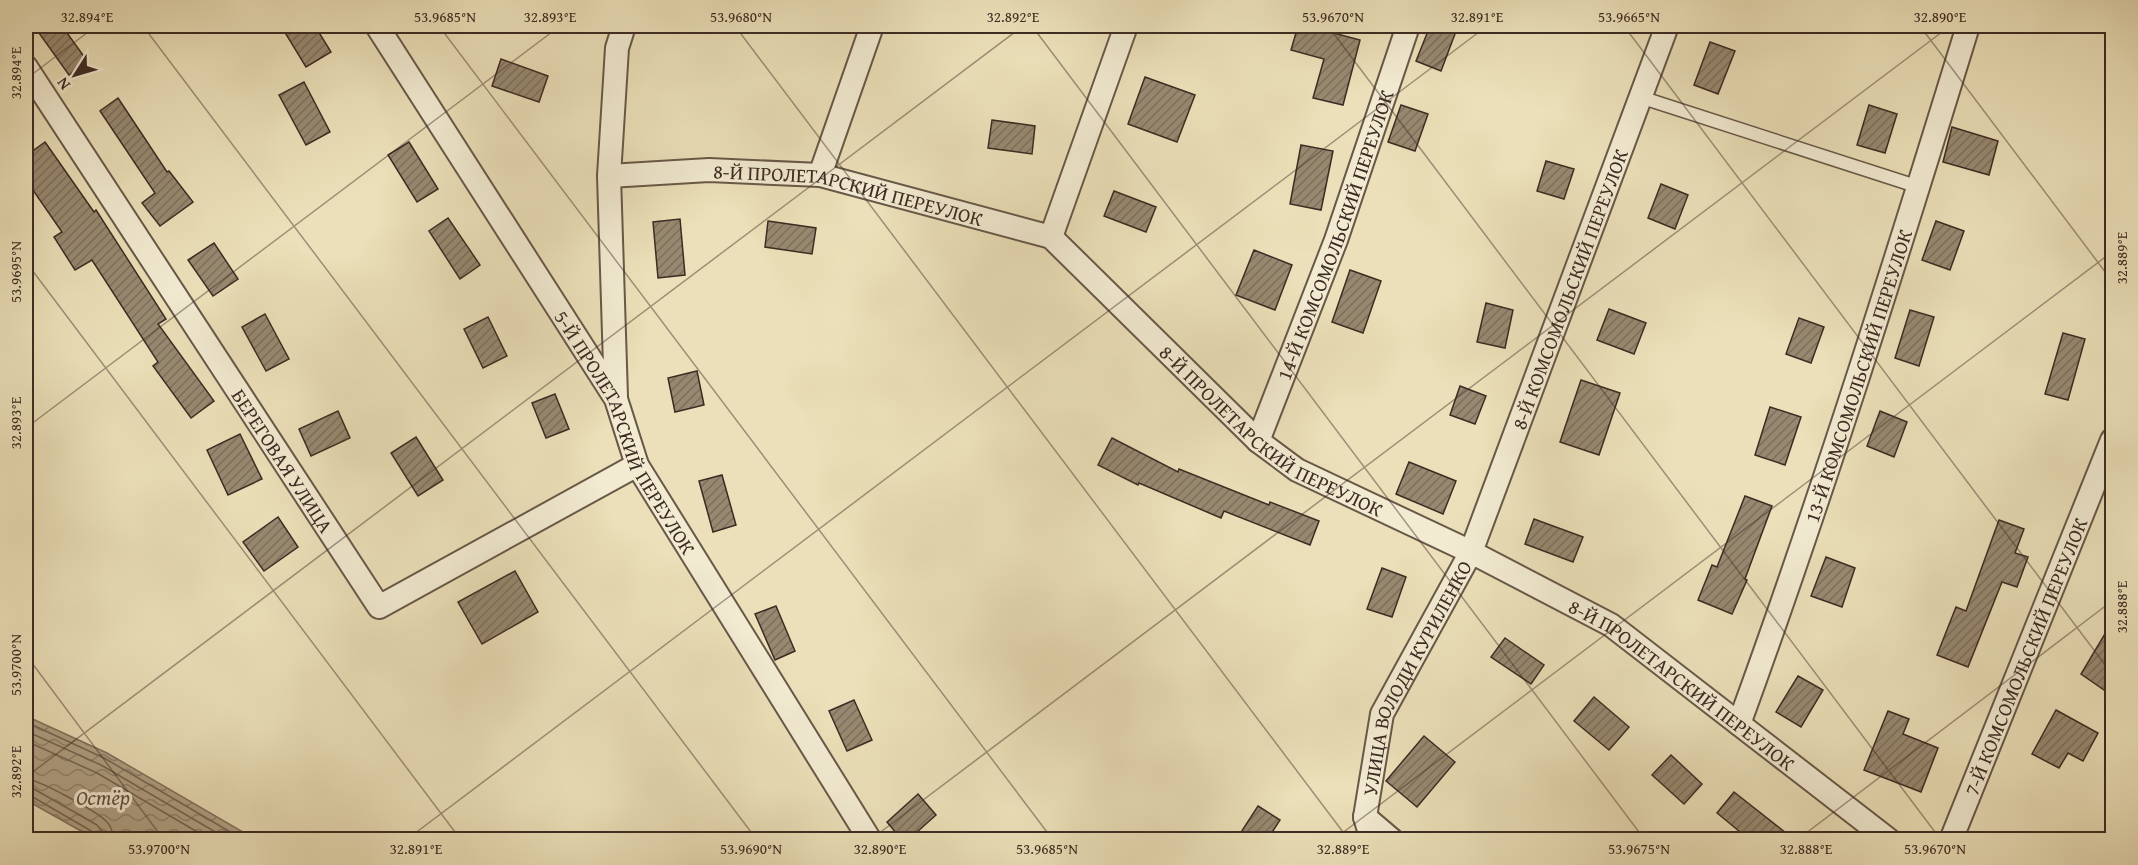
<svg xmlns="http://www.w3.org/2000/svg" width="2138" height="865" font-family="'Gentium Book Plus',serif">
  <style>
    .water { fill: url(#water-waves); stroke: #82725e; stroke-width: 1.5 }
    .lines { fill: none; stroke-linecap: round; stroke-linejoin: round }
    .shore { stroke: #766654; stroke-width: 1.5 }
    .building { fill: url(#building-hatch); stroke: #3d2b23; stroke-width: 1.5 }
    .service-casing { stroke: #685848; stroke-width: 15 }
    .minor-casing { stroke: #685848; stroke-width: 26 }
    .service { stroke: #f2ebd2; stroke-width: 12 }
    .minor { stroke: #f2ebd2; stroke-width: 22 }
    .ticks { fill: none; stroke: #3d2b23; stroke-width: 1.5; stroke-opacity: 0.45 }
    .labels { text-anchor: middle; dominant-baseline: central; stroke-width: 6; stroke-linejoin: round; paint-order: stroke }
    .street-label { font-size: 20px; fill: #3d2b23; stroke: #f2ebd2 }
    .water-label { font-size: 21px; font-style: italic; fill: #604f41; stroke: #f2ebd2 }
    .neatline { fill: none; stroke: #3d2b23; stroke-width: 2 }
    .ticks-label { font-size: 15px; text-anchor: middle; fill: #3d2b23 }
  </style>
  <defs>
    <pattern id="water-waves" width="16" height="10" patternUnits="userSpaceOnUse" patternTransform="scale(1.5)"><rect width="16" height="10" fill="#b0a286"/><path d="M0 5q4-4 8 0t8 0" fill="none" stroke="#90846d"/></pattern>
    <pattern id="building-hatch" width="6" height="6" patternUnits="userSpaceOnUse" patternTransform="scale(1.5)"><rect width="6" height="6" fill="#978971"/><path d="M-1 1l2-2M0 6l6-6M5 7l2-2" fill="none" stroke="#7c705c"/></pattern>
  </defs>
  <rect width="100%" height="100%" fill="#ebe0b9"/>
  <filter id="stains"><feTurbulence type="fractalNoise" baseFrequency=".00333" numOctaves="4"/><feColorMatrix values="0 0 0 0 .2 0 0 0 0 .09 0 0 0 0 .02 0 0 0 .5 -.17"/></filter>
  <radialGradient id="worn" r=".72"><stop offset=".6" stop-color="#630" stop-opacity="0"/><stop offset="1" stop-color="#630" stop-opacity=".3"/></radialGradient>
  <!-- water -->
  <path class="water" d="M26,716L107,753L255,839H95L26,800Z"/>
  <g class="lines">
    <!-- shore -->
    <g class="shore">
      <path d="M26,722L104,758L244,840"/>
      <path d="M26,731L101,765L229,840"/>
      <path d="M26,741L97,773L211,840"/>
      <path d="M26,779C38,779 98,812 107,822C112,827 113,833 113,840"/>
      <path d="M26,788L34,789L97,825L103,832L104,840"/>
      <path d="M26,796H31L93,832L97,840"/>
    </g>
  </g>
  <!-- building -->
  <g class="building">
    <path d="M34,26H62L88,62L69,75Z"/>
    <path d="M281,26H315L331,52L306,67Z"/>
    <path d="M1298,26H1307L1360,40L1343,105L1313,98L1324,59L1291,50Z"/>
    <path d="M1430,26H1458L1441,71L1416,61Z"/>
    <path d="M1710,42L1735,51L1718,94L1694,85Z"/>
    <path d="M501,59L548,76L539,102L492,86Z"/>
    <path d="M1145,77L1195,95L1177,142L1128,124Z"/>
    <path d="M304,82L330,132L306,145L279,95Z"/>
    <path d="M118,98L167,172L169,171L193,202L160,226L142,203L155,193L100,111Z"/>
    <path d="M1401,105L1428,114L1415,151L1388,142Z"/>
    <path d="M1869,105L1897,114L1885,153L1857,145Z"/>
    <path d="M992,120L1035,126L1032,154L988,148Z"/>
    <path d="M1952,127L1998,141L1989,175L1943,162Z"/>
    <path d="M45,142L94,212L96,210L166,319L158,324L214,401L191,418L153,366L158,362L92,260L75,270L54,237L62,232L26,180V156Z"/>
    <path d="M409,142L438,189L417,202L388,155Z"/>
    <path d="M1301,145L1333,151L1321,210L1290,204Z"/>
    <path d="M1546,161L1574,169L1564,199L1537,191Z"/>
    <path d="M1661,184L1688,195L1675,229L1648,218Z"/>
    <path d="M1114,191L1156,207L1146,232L1104,216Z"/>
    <path d="M448,218L480,265L460,279L429,231Z"/>
    <path d="M680,219L685,275L658,278L653,222Z"/>
    <path d="M768,221L816,228L812,254L765,247Z"/>
    <path d="M1936,221L1964,231L1950,270L1922,260Z"/>
    <path d="M214,243L238,279L213,296L188,260Z"/>
    <path d="M1254,250L1292,265L1275,310L1236,295Z"/>
    <path d="M1350,270L1381,281L1363,333L1332,322Z"/>
    <path d="M1486,303L1513,310L1505,348L1477,342Z"/>
    <path d="M1609,309L1646,323L1634,354L1597,340Z"/>
    <path d="M1910,310L1934,317L1919,366L1895,358Z"/>
    <path d="M265,314L289,359L266,371L242,327Z"/>
    <path d="M488,317L507,356L483,368L464,329Z"/>
    <path d="M1799,318L1824,327L1811,363L1786,354Z"/>
    <path d="M2063,333L2085,339L2068,400L2045,394Z"/>
    <path d="M697,371L704,405L675,412L668,378Z"/>
    <path d="M1581,380L1620,393L1599,455L1560,442Z"/>
    <path d="M1460,386L1486,396L1475,424L1450,415Z"/>
    <path d="M555,394L569,429L546,438L532,403Z"/>
    <path d="M1770,407L1801,417L1785,465L1755,455Z"/>
    <path d="M338,411L350,438L311,456L299,429Z"/>
    <path d="M1880,411L1907,422L1894,457L1867,446Z"/>
    <path d="M240,434L262,479L228,495L207,450Z"/>
    <path d="M416,437L443,480L418,496L391,453Z"/>
    <path d="M1112,438L1178,472L1179,469L1269,505L1270,502L1319,521L1310,545L1224,511L1221,518L1139,483L1138,485L1098,465Z"/>
    <path d="M1409,462L1456,481L1443,514L1396,494Z"/>
    <path d="M722,475L736,525L713,532L699,481Z"/>
    <path d="M1745,496L1772,506L1745,579L1747,580L1732,614L1698,600L1712,565L1717,567Z"/>
    <path d="M278,517L298,547L264,571L243,542Z"/>
    <path d="M1534,519L1583,537L1573,562L1525,544Z"/>
    <path d="M1999,520L2024,529L2015,553L2028,557L2017,587L2002,582L1968,667L1937,655L1956,607L1966,611Z"/>
    <path d="M1826,557L1855,568L1842,607L1811,596Z"/>
    <path d="M1382,568L1406,577L1392,617L1367,609Z"/>
    <path d="M515,571L538,612L482,644L458,602Z"/>
    <path d="M776,606L795,651L775,660L755,614Z"/>
    <path d="M2112,622V676L2104,690L2081,674Z"/>
    <path d="M1505,638L1544,665L1531,684L1491,657Z"/>
    <path d="M1798,676L1823,690L1801,727L1776,712Z"/>
    <path d="M1594,697L1629,727L1609,750L1574,721Z"/>
    <path d="M854,700L872,740L847,751L829,711Z"/>
    <path d="M2056,710L2098,733L2083,761L2068,753L2059,768L2032,754Z"/>
    <path d="M1888,711L1909,719L1903,734L1938,748L1921,792L1864,770Z"/>
    <path d="M1424,736L1455,762L1417,807L1386,781Z"/>
    <path d="M1671,755L1702,784L1684,804L1652,775Z"/>
    <path d="M1734,792L1795,840H1750L1717,813Z"/>
    <path d="M918,794L936,815L908,840H902L887,822Z"/>
    <path d="M1258,806L1280,820L1267,840H1236Z"/>
  </g>
  <g class="lines">
    <defs>
      <path id="service" d="M1640,97L1919,187"/>
      <g id="minor">
        <path id="s1" d="M377,26L616,399L637,465L870,840"/>
        <path id="s2" d="M26,67L379,607L637,465"/>
        <path d="M820,175L872,26"/>
        <path id="s3" d="M609,176L709,170L820,175L1051,237L1258,441L1297,470L1471,552L1611,625L1889,840"/>
        <path d="M1051,237L1126,26"/>
        <path d="M616,397L609,176L617,48L624,26"/>
        <path id="s4" d="M1258,441L1336,240L1408,26"/>
        <path id="s5" d="M1739,724C1823,494 1896,260 1968,26"/>
        <path d="M1365,817L1392,840"/>
        <path id="s6" d="M1372,840L1365,817L1382,714L1471,552L1667,26"/>
        <path id="s7" d="M1951,840L2112,440"/>
      </g>
    </defs>
    <!-- service casing -->
    <use href="#service" class="service-casing"/>
    <!-- minor casing -->
    <use href="#minor" class="minor-casing"/>
    <!-- service -->
    <use href="#service" class="service"/>
    <!-- minor -->
    <use href="#minor" class="minor"/>
  </g>
  <!-- ticks -->
  <path class="ticks" d="M143,26L757,840M439,26L1053,840M735,26L1349,840M1032,26L1645,840M1328,26L1941,840M1624,26L2112,674M1920,26L2112,281M26,79L96,26M26,262L461,840M26,428L560,26M26,655L164,840M26,777L1023,26M406,840L1487,26M870,840L1950,26M1333,840L2112,252M1797,840L2112,601"/>
  <g class="labels">
    <!-- street labels -->
    <g class="street-label">
      <text stroke="none"><textPath href="#s3" startOffset="242">8-Й ПРОЛЕТАРСКИЙ ПЕРЕУЛОК</textPath></text>
      <text stroke="none"><textPath href="#s4" startOffset="220">14-Й КОМСОМОЛЬСКИЙ ПЕРЕУЛОК</textPath></text>
      <text stroke="none"><textPath href="#s6" startOffset="594">8-Й КОМСОМОЛЬСКИЙ ПЕРЕУЛОК</textPath></text>
      <text stroke="none"><textPath href="#s5" startOffset="368">13-Й КОМСОМОЛЬСКИЙ ПЕРЕУЛОК</textPath></text>
      <text stroke="none"><textPath href="#s3" startOffset="746">8-Й ПРОЛЕТАРСКИЙ ПЕРЕУЛОК</textPath></text>
      <text stroke="none"><textPath href="#s1" startOffset="477">5-Й ПРОЛЕТАРСКИЙ ПЕРЕУЛОК</textPath></text>
      <text stroke="none"><textPath href="#s2" startOffset="470">БЕРЕГОВАЯ УЛИЦА</textPath></text>
      <text stroke="none"><textPath href="#s7" startOffset="198">7-Й КОМСОМОЛЬСКИЙ ПЕРЕУЛОК</textPath></text>
      <text stroke="none"><textPath href="#s6" startOffset="174">УЛИЦА ВОЛОДИ КУРИЛЕНКО</textPath></text>
      <text stroke="none"><textPath href="#s3" startOffset="1232">8-Й ПРОЛЕТАРСКИЙ ПЕРЕУЛОК</textPath></text>
    </g>
    <!-- water labels -->
    <g class="water-label">
      <text x="103" y="797">Остёр</text>
    </g>
  </g>
  <!-- margin -->
  <rect width="2138" height="865" fill="none" stroke="#ebe0b9" stroke-width="66"/>
  <!-- north arrow -->
  <g transform="translate(75 75) rotate(233)" stroke="#f2ebd2" stroke-width="4.5" paint-order="stroke">
  <path d="M0-4.5L10 22L0 15L-10 22Z" fill="#3d2b23"/>
  <text y="-9" font-size="16" font-weight="bold" text-anchor="middle" fill="#3d2b23">N</text>
  </g>
  <rect x="33" y="33" width="2072" height="799" class="neatline"/>
  <g class="ticks-label">
    <text x="87" y="22">32.894°E</text>
    <text x="445" y="22">53.9685°N</text>
    <text x="550" y="22">32.893°E</text>
    <text x="741" y="22">53.9680°N</text>
    <text x="1013" y="22">32.892°E</text>
    <text x="1333" y="22">53.9670°N</text>
    <text x="1477" y="22">32.891°E</text>
    <text x="1629" y="22">53.9665°N</text>
    <text x="1940" y="22">32.890°E</text>
    <text transform="translate(16 73) rotate(-90)" y="5">32.894°E</text>
    <text transform="translate(2122 258) rotate(-90)" y="5">32.889°E</text>
    <text transform="translate(16 272) rotate(-90)" y="5">53.9695°N</text>
    <text transform="translate(16 423) rotate(-90)" y="5">32.893°E</text>
    <text transform="translate(2122 607) rotate(-90)" y="5">32.888°E</text>
    <text transform="translate(16 665) rotate(-90)" y="5">53.9700°N</text>
    <text transform="translate(16 772) rotate(-90)" y="5">32.892°E</text>
    <text x="159" y="854">53.9700°N</text>
    <text x="416" y="854">32.891°E</text>
    <text x="751" y="854">53.9690°N</text>
    <text x="880" y="854">32.890°E</text>
    <text x="1047" y="854">53.9685°N</text>
    <text x="1343" y="854">32.889°E</text>
    <text x="1639" y="854">53.9675°N</text>
    <text x="1806" y="854">32.888°E</text>
    <text x="1935" y="854">53.9670°N</text>
  </g>
  <rect width="100%" height="100%" filter="url(#stains)"/>
  <rect width="100%" height="100%" fill="url(#worn)"/>
</svg>
